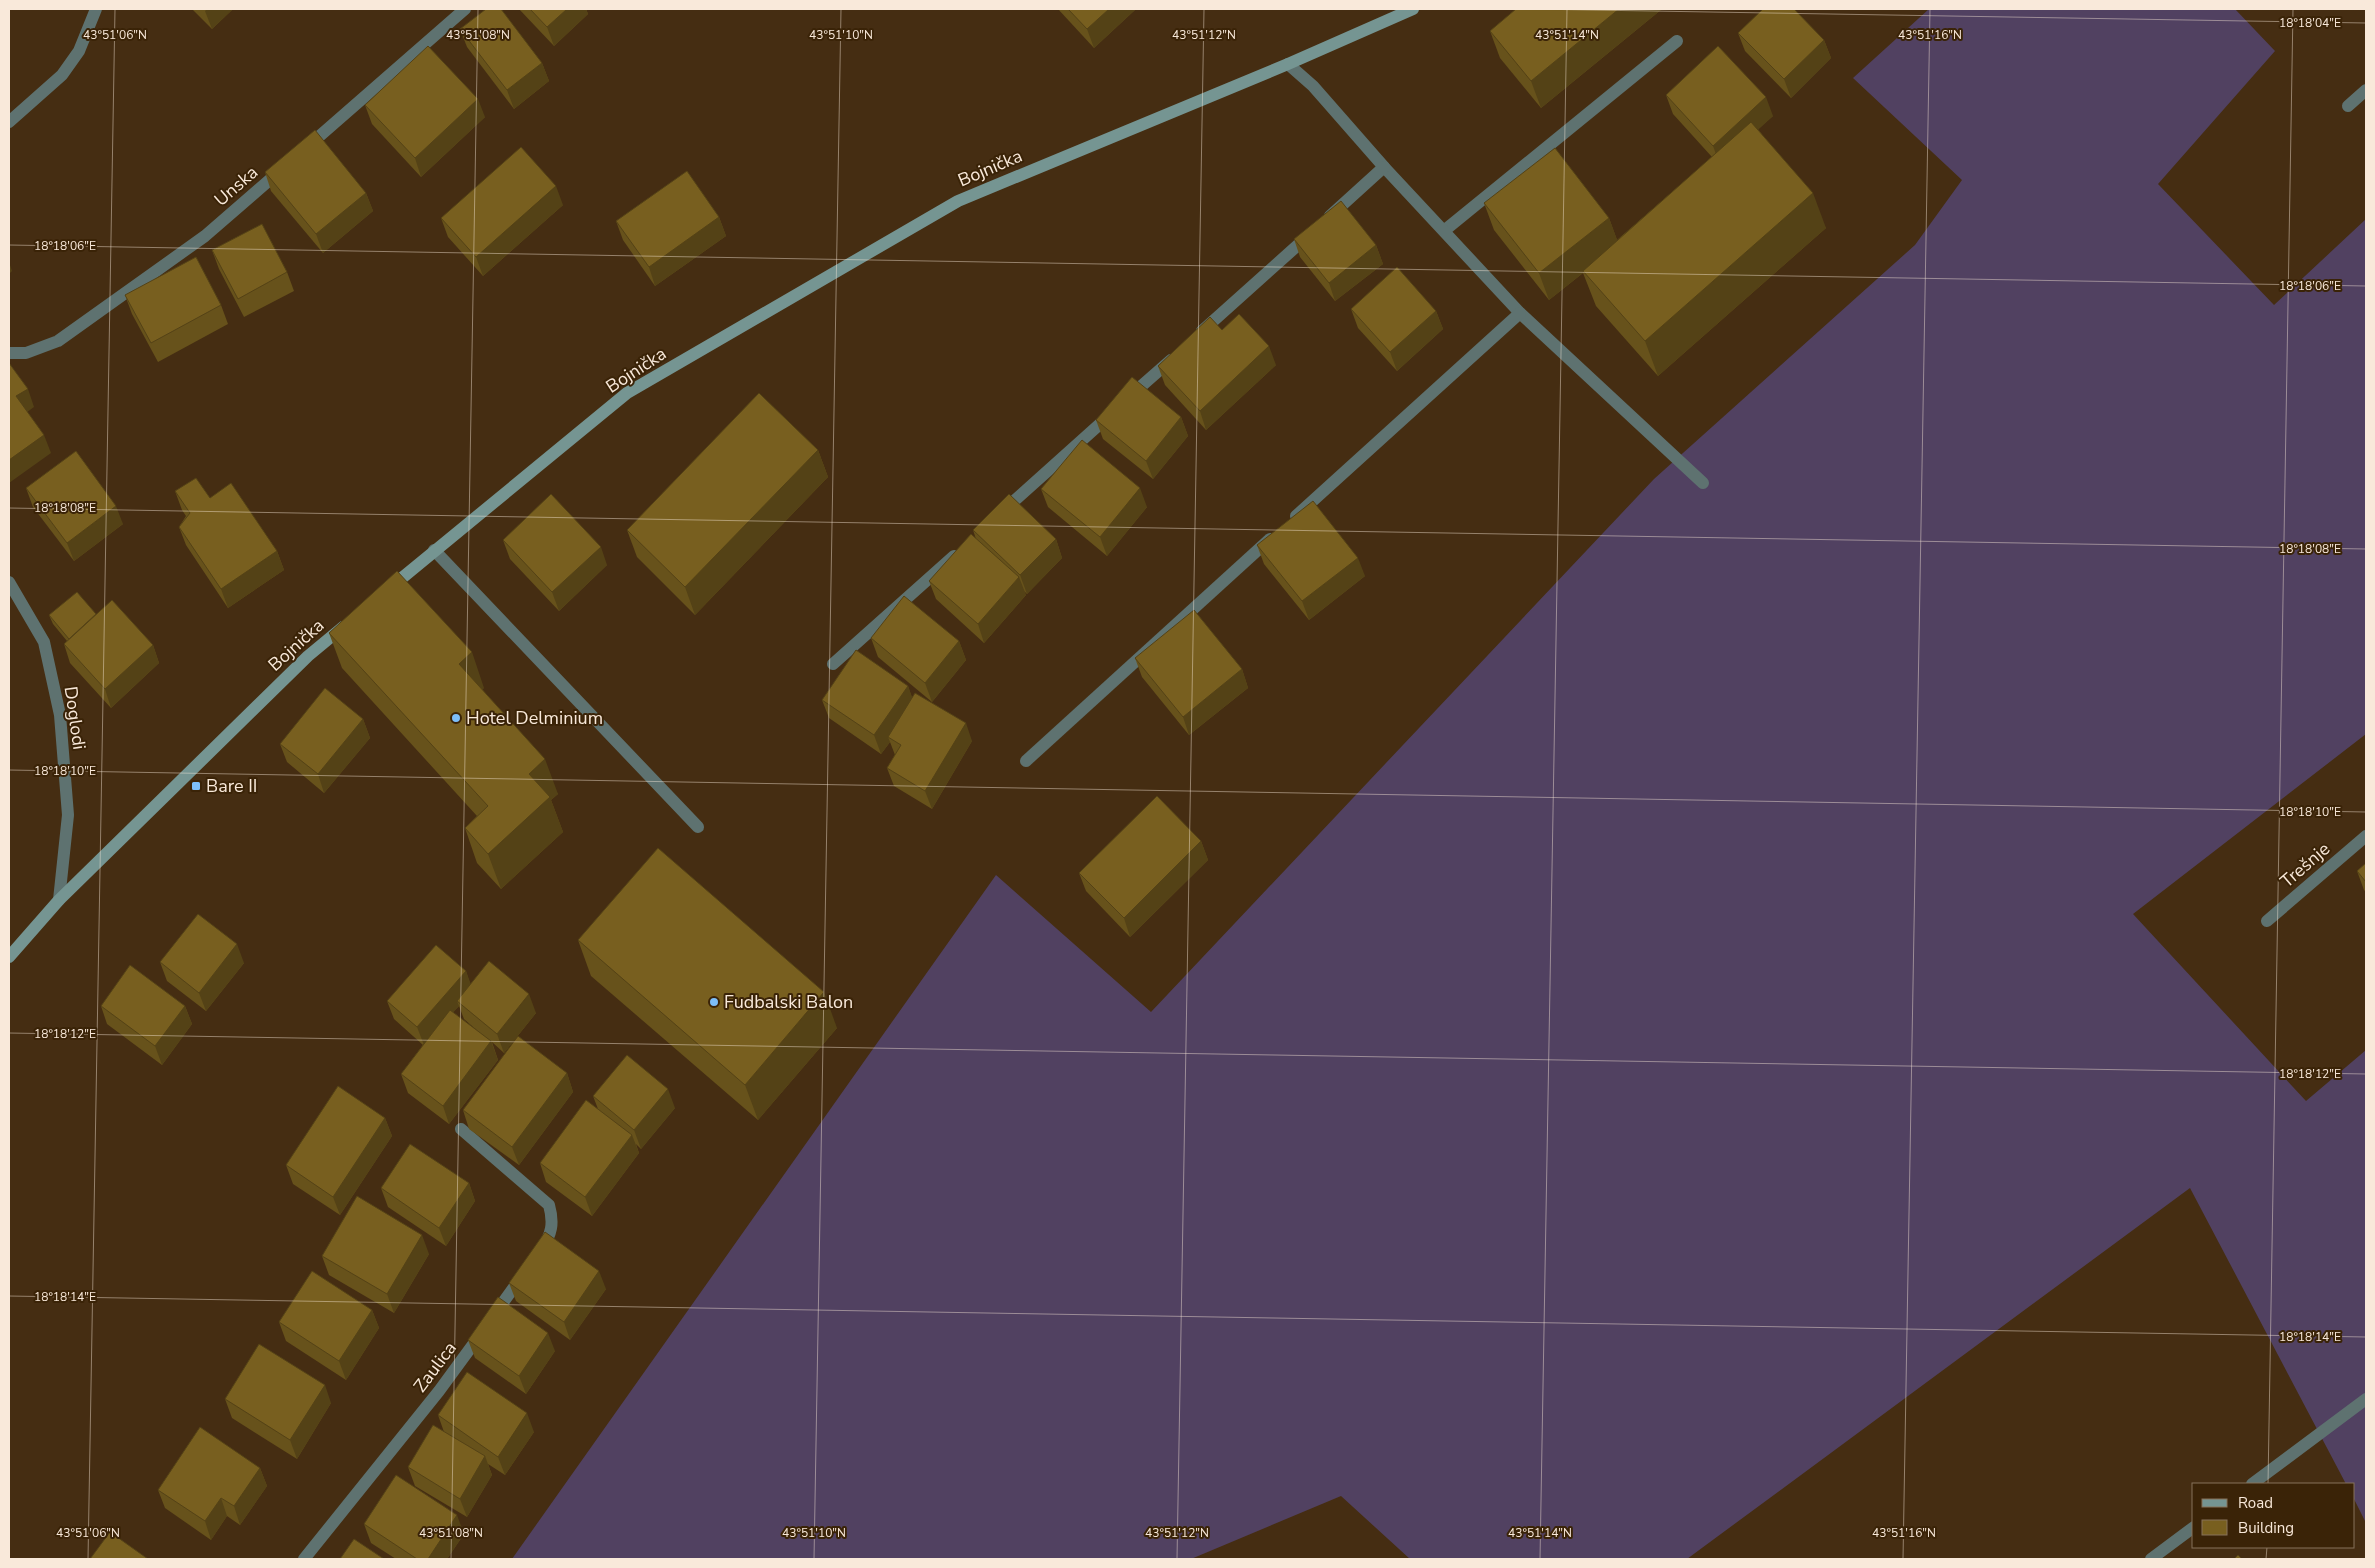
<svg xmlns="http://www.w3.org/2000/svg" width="2375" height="1568" font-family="'Nunito Sans',sans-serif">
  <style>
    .grass { fill: #514161 }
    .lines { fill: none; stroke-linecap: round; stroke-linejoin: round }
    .service { stroke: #5e7270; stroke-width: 12 }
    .minor { stroke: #5e7270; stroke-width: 12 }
    .secondary { stroke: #759592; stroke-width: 12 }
    .wall { fill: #67521b; fill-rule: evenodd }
    .shaded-wall { fill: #544216 }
    .building { fill: #785f1f; stroke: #544216 }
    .ticks { fill: none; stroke: #f9e9da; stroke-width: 1; stroke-opacity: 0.45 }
    .poi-dot { fill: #7dbef9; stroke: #3a2307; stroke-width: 2 }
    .labels { text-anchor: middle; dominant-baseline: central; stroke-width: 4; stroke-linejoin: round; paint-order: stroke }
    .street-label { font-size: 18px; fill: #f9e9da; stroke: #3a2307 }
    .poi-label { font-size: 18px; fill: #f9e9da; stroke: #3a2307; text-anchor: start }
    .ticks-label { font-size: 12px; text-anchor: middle; fill: #f9e9da; stroke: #3a2307; stroke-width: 4; stroke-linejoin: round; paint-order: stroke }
  </style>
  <rect width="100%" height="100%" fill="#452d12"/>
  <!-- grass -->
  <path class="grass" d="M1929,9H2235L2275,51L2158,184L2274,305L2366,219V734L2133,914L2306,1101L2366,1050V1523L2354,1499V1484H2346L2190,1188L1687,1559H1410L1341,1496L1191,1559H512L996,875L1151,1012L1654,479L1915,245L1962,180L1853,78Z"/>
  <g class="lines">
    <!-- service -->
    <g class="service">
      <path d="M9,122L62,75L79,51L96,9"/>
      <path d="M1445,230L1677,41"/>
      <path d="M434,550L698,827"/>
      <path d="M2252,1484L2366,1399"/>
      <path d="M2151,1559L2194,1527"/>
    </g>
    <!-- minor -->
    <g class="minor">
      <path d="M1288,64L1313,86L1384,167L1520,313L1703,483"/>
      <path d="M2348,106L2366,90"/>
      <path d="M307,147L465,9"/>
      <path d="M1330,216L1384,167"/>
      <path d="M1202,331L1308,236"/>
      <path d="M9,353H26L58,341L205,236L281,170"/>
      <path d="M1130,396L1171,360"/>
      <path d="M1004,510L1110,415"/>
      <path d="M1296,516L1520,313"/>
      <path d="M9,582L44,642L60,715L68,815L59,900"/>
      <path d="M833,664L954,556"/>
      <path d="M1026,761L1270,539"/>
      <path d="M2267,921L2366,836"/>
      <path d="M461,1129L549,1205C554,1223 552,1234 541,1250"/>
      <path d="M494,1315L522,1276"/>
      <path d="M304,1559L439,1391L480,1335"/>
    </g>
    <!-- secondary -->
    <g class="secondary">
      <path d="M391,587L627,393L958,201L1288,64L1413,9"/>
      <path d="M9,957L59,900L308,656L343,627"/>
    </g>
  </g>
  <!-- wall -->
  <g class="wall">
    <path d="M192,9H233L212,29Z"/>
    <path d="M519,9H586L588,14L554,46Z"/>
    <path d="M1058,9H1136L1094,48Z"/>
    <path d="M1516,9H1662L1541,108L1500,58L1490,31Z"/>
    <path d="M460,29L542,63L549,81L514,109L467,47Z"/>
    <path d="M1738,33L1824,40L1831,58L1791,98L1745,51Z"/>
    <path d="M1666,95L1773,116L1758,129L1826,228L1658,376L1596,306L1583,273L1549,300L1494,230L1484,203L1609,218L1617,240L1712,157L1673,114Z"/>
    <path d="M365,105L485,117L421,177L372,124Z"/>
    <path d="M265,172L366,193L373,211L323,253L271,191Z"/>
    <path d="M563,205L483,276L448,237L441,218Z"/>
    <path d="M719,217L726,236L655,286L623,240L616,221Z"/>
    <path d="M1294,239L1376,245L1383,264L1335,301L1300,257Z"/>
    <path d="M212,250L287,272L294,291L244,317L219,269Z"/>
    <path d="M125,295L221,305L228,324L158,362L132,314Z"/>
    <path d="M1351,309L1436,311L1443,329L1397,371L1358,328Z"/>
    <path d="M1276,365L1206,430L1165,385L1158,366Z"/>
    <path d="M1181,417L1188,436L1153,479L1103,439L1096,420Z"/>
    <path d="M818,450L828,477L695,615L637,557L627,530Z"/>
    <path d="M26,488L123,524L74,561L33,507Z"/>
    <path d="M1041,489L1147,507L1107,556L1048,507Z"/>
    <path d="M175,491L277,551L284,570L228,608L186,545L179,527L186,516L182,510Z"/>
    <path d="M973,530L1056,539L1062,558L1027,594L1024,591L1026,595L984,643L936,599L929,581L976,539Z"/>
    <path d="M503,540L607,565L559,611L510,559Z"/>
    <path d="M1257,545L1365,576L1309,620L1264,564Z"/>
    <path d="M96,614L153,645L159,663L111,708L70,663L64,644L67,641L53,624L49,615Z"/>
    <path d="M329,633L484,688L482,689L558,794L551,800L563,832L501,889L477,863L465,828L477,816L342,668Z"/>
    <path d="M871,638L959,641L966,660L932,702L878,657Z"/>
    <path d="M1135,658L1242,669L1248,688L1189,735L1142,677Z"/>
    <path d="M908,686L912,698L972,741L932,809L894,786L887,768L895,755L890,742L881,754L829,718L822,700Z"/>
    <path d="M363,719L370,738L324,793L287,762L280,744Z"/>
    <path d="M1201,841L1208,860L1130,937L1086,891L1079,873Z"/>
    <path d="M2366,863V892L2364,890L2357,871Z"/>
    <path d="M578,940L837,1028L758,1120L591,976Z"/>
    <path d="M160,962L244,963L206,1011L167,981Z"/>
    <path d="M466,971L470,984L536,1013L504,1053L492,1042L498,1060L449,1124L408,1093L401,1074L423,1045L394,1019L387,1001ZM459,1006L464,1019L480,1033L453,1012Z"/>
    <path d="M101,1006H185L192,1024L162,1065L107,1024Z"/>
    <path d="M567,1073L573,1092L519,1165L469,1129L463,1110Z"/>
    <path d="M593,1096L675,1108L641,1149L636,1144L639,1153L592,1216L546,1182L540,1163L598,1109Z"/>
    <path d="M385,1118L392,1136L340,1215L293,1184L286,1165Z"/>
    <path d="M469,1183L475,1201L446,1246L388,1207L381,1188Z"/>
    <path d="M429,1254L394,1313L329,1275L322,1256Z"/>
    <path d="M509,1283L606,1289L570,1340L516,1301Z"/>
    <path d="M372,1310L379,1328L346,1380L286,1341L279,1322Z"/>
    <path d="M468,1340L555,1351L526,1394L475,1358Z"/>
    <path d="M225,1399L331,1403L297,1459L232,1418Z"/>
    <path d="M438,1415L534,1432L505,1475L488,1464L492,1475L467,1517L415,1486L408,1467L444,1432Z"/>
    <path d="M260,1468L267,1486L240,1525L227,1516L211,1540L165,1508L158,1490Z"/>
    <path d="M364,1524L464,1534L447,1559H396L371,1543Z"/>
  </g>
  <!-- shaded-wall -->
  <g class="shaded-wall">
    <path d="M207,9H233L212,29L205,11Z"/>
    <path d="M567,9H586L588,14L554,46L547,27Z"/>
    <path d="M1109,9H1136L1094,48L1087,29Z"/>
    <path d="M1619,9H1662L1541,108L1531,81Z"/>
    <path d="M1824,40L1831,58L1791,98L1784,79Z"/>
    <path d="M542,63L549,81L514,109L507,90Z"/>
    <path d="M1766,97L1773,116L1720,165L1713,146Z"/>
    <path d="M478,99L485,117L421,177L415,158Z"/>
    <path d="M556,186L563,205L483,276L476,257Z"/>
    <path d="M366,193L373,211L323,253L316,234Z"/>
    <path d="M1813,193L1826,228L1658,376L1645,341Z"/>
    <path d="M719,217L726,236L655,286L649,267Z"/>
    <path d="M1609,218L1619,245L1583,271V273L1549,300L1539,273Z"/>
    <path d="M1376,245L1383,264L1335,301L1329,283Z"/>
    <path d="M9,262L12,271L9,274Z"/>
    <path d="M1436,311L1443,329L1397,371L1390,352Z"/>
    <path d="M1269,346L1276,365L1206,430L1200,411Z"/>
    <path d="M28,389L34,407L23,415L16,396Z"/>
    <path d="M1181,417L1188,436L1153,479L1146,461Z"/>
    <path d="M44,435L51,453L9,483V460Z"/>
    <path d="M818,450L828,477L695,615L685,587Z"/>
    <path d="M1140,488L1147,507L1107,556L1100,537Z"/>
    <path d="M116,506L123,524L74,561L67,543Z"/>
    <path d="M1056,539L1062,558L1027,594L1020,575Z"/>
    <path d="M601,547L607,565L559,611L552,592Z"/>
    <path d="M277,551L284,570L228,608L221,589Z"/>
    <path d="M1358,558L1365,576L1309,620L1302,601Z"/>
    <path d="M1019,577L1026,595L984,643L978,624Z"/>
    <path d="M959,641L966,660L932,702L925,683Z"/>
    <path d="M153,645L159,663L111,708L105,689Z"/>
    <path d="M472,652L484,688L472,699L459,664Z"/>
    <path d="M1242,669L1248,688L1189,735L1183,717Z"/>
    <path d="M908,686L915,705L888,737L890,742L881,754L874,735Z"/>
    <path d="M363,719L370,738L324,793L318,774Z"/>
    <path d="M966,723L972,741L932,809L925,791Z"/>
    <path d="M545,759L558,794L551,800L563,832L501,889L488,854L529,774Z"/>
    <path d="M1201,841L1208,860L1130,937L1124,918Z"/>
    <path d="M237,944L244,963L206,1011L199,993Z"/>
    <path d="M466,971L473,990L457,1001L459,1006L424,1045L417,1027Z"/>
    <path d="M824,992L837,1028L758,1120L745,1085Z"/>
    <path d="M529,994L536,1013L504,1053L497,1034Z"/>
    <path d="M185,1006L192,1024L162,1065L155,1046Z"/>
    <path d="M491,1041L498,1060L449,1124L443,1106Z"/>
    <path d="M567,1073L573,1092L519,1165L512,1147Z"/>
    <path d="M668,1089L675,1108L641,1149L634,1130Z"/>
    <path d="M385,1118L392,1136L340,1215L333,1197Z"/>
    <path d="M632,1135L639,1153L592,1216L585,1197Z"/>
    <path d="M469,1183L475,1201L446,1246L439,1228Z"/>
    <path d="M422,1235L429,1254L394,1313L387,1294Z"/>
    <path d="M599,1271L606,1289L570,1340L564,1322Z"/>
    <path d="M372,1310L379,1328L346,1380L339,1361Z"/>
    <path d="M548,1333L555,1351L526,1394L519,1376Z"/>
    <path d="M325,1385L331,1403L297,1459L290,1440Z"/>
    <path d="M527,1413L534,1432L505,1475L498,1457Z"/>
    <path d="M485,1456L492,1475L467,1517L460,1499Z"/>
    <path d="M260,1468L267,1486L240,1525L234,1506Z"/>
    <path d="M221,1498L227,1516L211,1540L205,1521Z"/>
    <path d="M457,1515L464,1534L447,1559H428Z"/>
  </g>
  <!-- building -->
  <g class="building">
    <path d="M486,9H501L542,63L507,90L460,29Z"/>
    <path d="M530,9H567L547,27Z"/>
    <path d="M1068,9H1109L1087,29Z"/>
    <path d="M1516,9H1619L1531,81L1490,31Z"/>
    <path d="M1763,9H1794L1824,40L1784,79L1738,33Z"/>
    <path d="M428,46L478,99L415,158L365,105Z"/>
    <path d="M1718,46L1766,97L1713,146L1666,95Z"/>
    <path d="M1751,122L1813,193L1645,341L1583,271Z"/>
    <path d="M315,130L366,193L316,234L265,172Z"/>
    <path d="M521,147L556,186L476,257L441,218Z"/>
    <path d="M1555,148L1609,218L1539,273L1484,203Z"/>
    <path d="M687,171L719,217L649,267L616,221Z"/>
    <path d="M1341,201L1376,245L1329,283L1294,239Z"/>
    <path d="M262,224L287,272L238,299L212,250Z"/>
    <path d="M196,257L221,305L151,343L125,295Z"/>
    <path d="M1397,267L1436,311L1390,352L1351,309Z"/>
    <path d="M1239,314L1269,346L1200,411L1158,366L1210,317L1222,330Z"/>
    <path d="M9,363L28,389L16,396L44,435L9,460Z"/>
    <path d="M1132,377L1181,417L1146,461L1096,420Z"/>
    <path d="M759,393L818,450L685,587L627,530Z"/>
    <path d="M1082,440L1140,488L1100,537L1041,489Z"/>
    <path d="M76,451L116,506L67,543L26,488Z"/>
    <path d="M196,478L210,498L231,483L277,551L221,589L179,527L190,513L175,491Z"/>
    <path d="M551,494L601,547L552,592L503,540Z"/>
    <path d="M1009,494L1056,539L1020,575L973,530Z"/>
    <path d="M1313,501L1358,558L1302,601L1257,545Z"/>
    <path d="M971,534L1019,577L978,624L929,581Z"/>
    <path d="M397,571L472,652L459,664L545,759L529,774L550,797L488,854L465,828L488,806L329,633Z"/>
    <path d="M77,592L96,614L69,639L49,615Z"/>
    <path d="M904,596L959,641L925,683L871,638Z"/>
    <path d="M112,600L153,645L105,689L64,644Z"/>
    <path d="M1194,610L1242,669L1183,717L1135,658Z"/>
    <path d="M856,650L908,686L874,735L822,700Z"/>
    <path d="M325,688L363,719L318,774L280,744Z"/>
    <path d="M915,693L966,723L925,791L887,768L901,745L888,737Z"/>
    <path d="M1157,796L1201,841L1124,918L1079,873Z"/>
    <path d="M658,848L824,992L745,1085L578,940Z"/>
    <path d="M2366,863V882L2357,871Z"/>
    <path d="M198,914L237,944L199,993L160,962Z"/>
    <path d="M436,945L466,971L417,1027L387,1001Z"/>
    <path d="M489,961L529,994L497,1034L457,1001Z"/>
    <path d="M130,965L185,1006L155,1046L101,1006Z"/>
    <path d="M450,1010L491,1041L443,1106L401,1074Z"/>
    <path d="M518,1036L567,1073L512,1147L463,1110Z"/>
    <path d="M627,1055L668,1089L634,1130L593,1096Z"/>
    <path d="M338,1086L385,1118L333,1197L286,1165Z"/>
    <path d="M586,1100L632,1135L585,1197L540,1163Z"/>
    <path d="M410,1144L469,1183L439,1228L381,1188Z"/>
    <path d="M357,1196L422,1235L387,1294L322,1256Z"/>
    <path d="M545,1232L599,1271L564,1322L509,1283Z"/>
    <path d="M312,1271L372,1310L339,1361L279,1322Z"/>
    <path d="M498,1297L548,1333L519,1376L468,1340Z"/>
    <path d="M259,1344L325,1385L290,1440L225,1399Z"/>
    <path d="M467,1372L527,1413L498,1457L438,1415Z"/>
    <path d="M433,1425L485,1456L460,1499L408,1467Z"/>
    <path d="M200,1427L260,1468L234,1506L221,1498L205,1521L158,1490Z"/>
    <path d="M396,1475L457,1515L428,1559H417L364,1524Z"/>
    <path d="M110,1532L148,1559H90Z"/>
    <path d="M354,1539L384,1559H340Z"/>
    <path d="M2238,1555L2242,1559H2234Z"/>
  </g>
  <!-- ticks -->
  <path class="ticks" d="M1531,9L2366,23M9,245L2366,286M9,508L2366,549M9,770L2366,812M9,1033L2366,1074M9,1296L2366,1337M2268,1484L2293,9M9,1559H44M88,1559L115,9M451,1559L478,9M814,1559L841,9M1177,1559L1204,9M1540,1559L1567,9M1903,1559L1930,9M2266,1559L2267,1547"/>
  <!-- markers -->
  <g class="poi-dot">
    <circle cx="456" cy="718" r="5"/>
    <rect x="191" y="781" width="10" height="10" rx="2.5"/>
    <circle cx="714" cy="1002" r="5"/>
  </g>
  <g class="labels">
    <!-- street labels -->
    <g class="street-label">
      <text transform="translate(990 168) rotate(-23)">Bojnička</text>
      <text transform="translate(236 186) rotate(-41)">Unska</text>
      <text transform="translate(636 370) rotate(-33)">Bojnička</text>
      <text transform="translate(296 645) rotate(-42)">Bojnička</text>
      <text transform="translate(75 718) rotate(82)">Doglodi</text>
      <text transform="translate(2305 865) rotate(-41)">Trešnje</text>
      <text transform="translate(435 1367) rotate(-53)">Zaulica</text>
    </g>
    <!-- poi labels -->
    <g class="poi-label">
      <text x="466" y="718">Hotel Delminium</text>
      <text x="206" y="786">Bare II</text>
      <text x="724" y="1002">Fudbalski Balon</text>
    </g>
  </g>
  <g class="ticks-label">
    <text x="2310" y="27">18°18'04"E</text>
    <text x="115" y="39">43°51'06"N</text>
    <text x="478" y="39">43°51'08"N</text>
    <text x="841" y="39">43°51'10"N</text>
    <text x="1204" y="39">43°51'12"N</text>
    <text x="1567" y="39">43°51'14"N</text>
    <text x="1930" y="39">43°51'16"N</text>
    <text x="65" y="250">18°18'06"E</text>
    <text x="2310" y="290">18°18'06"E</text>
    <text x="65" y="512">18°18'08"E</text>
    <text x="2310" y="553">18°18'08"E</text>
    <text x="65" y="775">18°18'10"E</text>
    <text x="2310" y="816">18°18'10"E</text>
    <text x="65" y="1038">18°18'12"E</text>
    <text x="2310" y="1078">18°18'12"E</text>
    <text x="65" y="1301">18°18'14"E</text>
    <text x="2310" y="1341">18°18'14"E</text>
    <text x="88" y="1537">43°51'06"N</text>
    <text x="451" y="1537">43°51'08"N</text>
    <text x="814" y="1537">43°51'10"N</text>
    <text x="1177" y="1537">43°51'12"N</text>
    <text x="1540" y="1537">43°51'14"N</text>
    <text x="1904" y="1537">43°51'16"N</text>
  </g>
  <!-- border -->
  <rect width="2375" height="1568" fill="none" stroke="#f9e9da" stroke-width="20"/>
  <!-- legend -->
  <rect x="2192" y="1483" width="162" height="65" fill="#3a2307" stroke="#86725b"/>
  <rect x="2202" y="1499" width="25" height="8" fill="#759592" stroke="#86725b"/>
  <text x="2238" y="1508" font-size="15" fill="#f9e9da">Road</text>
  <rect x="2202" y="1520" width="25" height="15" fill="#785f1f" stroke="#86725b"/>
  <text x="2238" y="1533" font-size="15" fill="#f9e9da">Building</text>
</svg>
